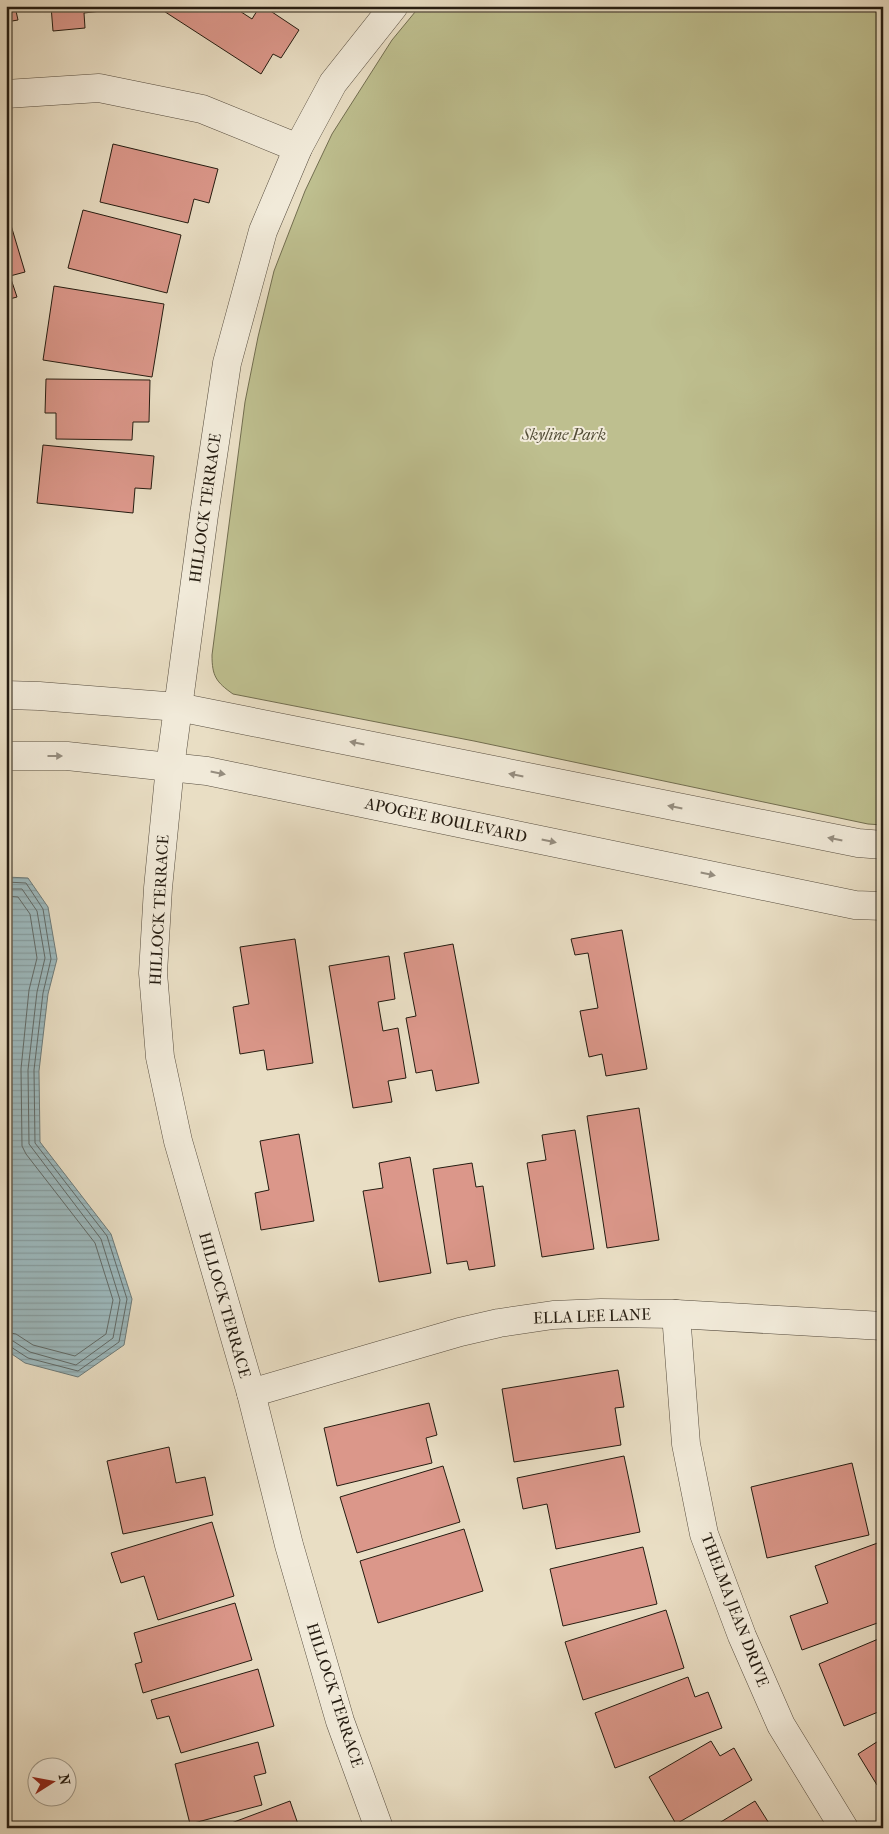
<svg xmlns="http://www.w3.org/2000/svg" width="889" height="1834" font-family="'IM FELL French Canon',serif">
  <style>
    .park { fill: #bebf8f; stroke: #726e50 }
    .water { fill: url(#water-rules); stroke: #6c7a79 }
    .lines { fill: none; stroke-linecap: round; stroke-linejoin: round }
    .shore { stroke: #606a68; stroke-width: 1 }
    .building { fill: #db978a; stroke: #251c11 }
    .minor-casing { stroke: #564c3e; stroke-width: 29 }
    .minor { stroke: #f1ead9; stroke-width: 28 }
    .oneway { fill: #958d7f }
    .labels { text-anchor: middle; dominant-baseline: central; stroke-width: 4; stroke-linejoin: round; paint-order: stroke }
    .park-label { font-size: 16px; font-style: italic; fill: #534d37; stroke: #f1ead9 }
    .street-label { font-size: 16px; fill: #251c11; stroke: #f1ead9 }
  </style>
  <defs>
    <pattern id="water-rules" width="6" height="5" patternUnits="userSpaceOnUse" patternTransform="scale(1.25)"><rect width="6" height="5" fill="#9cb9be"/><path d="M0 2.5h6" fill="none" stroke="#869ea2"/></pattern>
  </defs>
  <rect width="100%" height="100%" fill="#e9dec4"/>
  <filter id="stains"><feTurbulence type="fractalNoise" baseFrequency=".004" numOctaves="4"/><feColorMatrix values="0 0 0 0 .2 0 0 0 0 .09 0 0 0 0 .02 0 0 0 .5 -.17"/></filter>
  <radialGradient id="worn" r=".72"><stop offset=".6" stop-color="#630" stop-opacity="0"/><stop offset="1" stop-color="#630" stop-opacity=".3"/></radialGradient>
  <!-- park -->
  <path class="park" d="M420,6H883V825L868,824L474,741L233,694C216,682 212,676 212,655L245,402L258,337L274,271L305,191L332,134L392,40Z"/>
  <!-- water -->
  <path class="water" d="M6,877L28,878L48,907L57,959L48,994L39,1071L40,1142L111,1234L132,1299L124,1345L78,1377L25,1363L6,1350Z"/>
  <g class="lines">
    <!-- shore -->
    <g class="shore">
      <path d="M6,882L26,883L43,909L51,959L43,993L34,1070L35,1143L107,1236L127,1299L119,1342L78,1371L28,1358L11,1347L6,1346"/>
      <path d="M6,889H22L37,911L45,958L37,992L28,1070L29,1144L101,1239L120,1300L113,1338L76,1365L30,1352L13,1341L6,1340"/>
      <path d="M6,896L18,897L30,914L37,958L29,990L21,1069L22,1146L26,1154L95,1243L113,1300L106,1334L75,1356L33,1345L16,1334L6,1332"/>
    </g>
  </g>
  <!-- building -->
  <g class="building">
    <path d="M6,6H42V7L16,11L18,20L6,22Z"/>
    <path d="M51,6H110V10L84,13L85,28L53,31Z"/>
    <path d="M156,6H232L252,19L260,6H263L299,30L281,58L273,54L261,74Z"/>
    <path d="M113,144L218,169L209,203L194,199L188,223L100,202Z"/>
    <path d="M83,210L181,235L167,293L68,268Z"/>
    <path d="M10,222L25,272L10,276L17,297L6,300V223Z"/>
    <path d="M54,286L164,304L152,377L43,360Z"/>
    <path d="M46,379L150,380L149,422H133L132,440L56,439V413H45Z"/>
    <path d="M43,445L154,456L151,489L135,488L133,513L37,503Z"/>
    <path d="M622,930L647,1069L606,1076L602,1054L589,1057L580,1011L598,1008L588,953L575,955L571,939Z"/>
    <path d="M295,939L313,1063L267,1070L264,1050L240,1054L233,1007L249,1004L240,947Z"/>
    <path d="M453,944L479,1083L436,1091L432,1070L416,1073L406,1018L416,1016L404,953Z"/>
    <path d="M389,956L395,999L378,1002L383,1031L398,1028L406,1078L388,1081L392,1102L353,1108L329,966Z"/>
    <path d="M639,1108L659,1240L607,1248L587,1116Z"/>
    <path d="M575,1130L594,1249L542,1257L527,1163L546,1160L542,1135Z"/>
    <path d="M299,1134L314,1221L261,1230L255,1193L269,1190L260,1141Z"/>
    <path d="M410,1157L431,1273L379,1282L363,1191L383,1188L379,1163Z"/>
    <path d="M472,1163L476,1187L483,1186L495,1266L469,1270L467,1261L447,1264L433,1169Z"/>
    <path d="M618,1370L624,1407L615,1408L621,1445L514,1462L502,1389Z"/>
    <path d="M429,1403L437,1435L426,1438L432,1463L337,1486L324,1428Z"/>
    <path d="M169,1447L176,1483L205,1477L213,1515L123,1534L107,1461Z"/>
    <path d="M624,1456L640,1532L556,1549L547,1504L523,1509L517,1478Z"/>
    <path d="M852,1463L869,1535L767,1558L751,1487Z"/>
    <path d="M443,1466L460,1522L357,1553L340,1497Z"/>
    <path d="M212,1522L234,1596L158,1620L144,1576L121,1583L111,1553Z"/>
    <path d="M464,1529L483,1591L378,1623L360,1561Z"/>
    <path d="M883,1541V1621L802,1650L790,1616L828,1603L815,1566Z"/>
    <path d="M643,1547L657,1604L563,1626L550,1569Z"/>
    <path d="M235,1603L252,1660L143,1693L135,1664L142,1662L134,1633Z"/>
    <path d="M666,1610L684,1668L583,1700L565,1642Z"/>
    <path d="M883,1637V1710L844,1726L819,1664Z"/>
    <path d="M258,1669L274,1726L181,1753L169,1716L157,1719L151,1700Z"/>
    <path d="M688,1677L695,1697L708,1692L722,1728L615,1768L595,1713Z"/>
    <path d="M883,1738V1781L877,1785L858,1754Z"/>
    <path d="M711,1741L720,1756L734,1748L752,1780L676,1824L649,1777Z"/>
    <path d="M258,1742L266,1773L254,1776L262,1805L190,1824L175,1764Z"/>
    <path d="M290,1801L299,1827L307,1823L308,1828H218Z"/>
    <path d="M755,1801L772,1828H711Z"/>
  </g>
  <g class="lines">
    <defs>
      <g id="minor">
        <path d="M6,94L99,88L202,109L298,148"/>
        <path d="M6,695L39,696L178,707L858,843L883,845"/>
        <path d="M6,756H67L207,771L855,905L883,906"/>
        <path d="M676,1314L686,1444L704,1534L742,1636L781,1725L844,1828"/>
        <path d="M251,1393L460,1332L499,1323L553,1315L601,1313L676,1314L883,1326"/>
        <path d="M379,1828L340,1721L289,1545L251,1393L178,1141L160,1057L153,973L158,888L170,767L204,515L227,363L263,231L298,148L333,83L394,6"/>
      </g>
    </defs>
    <!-- minor casing -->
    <use href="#minor" class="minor-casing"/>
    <!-- minor -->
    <use href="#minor" class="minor"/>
  </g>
  <!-- one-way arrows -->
  <defs><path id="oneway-solid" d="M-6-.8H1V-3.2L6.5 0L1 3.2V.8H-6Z" transform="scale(1.25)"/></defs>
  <g class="oneway">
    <use href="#oneway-solid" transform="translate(357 743) rotate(-169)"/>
    <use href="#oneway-solid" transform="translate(55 756)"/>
    <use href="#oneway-solid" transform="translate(218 773) rotate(11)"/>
    <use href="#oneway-solid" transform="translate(516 775) rotate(-169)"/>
    <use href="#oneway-solid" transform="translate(675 807) rotate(-169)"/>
    <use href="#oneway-solid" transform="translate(835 839) rotate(-169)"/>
    <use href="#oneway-solid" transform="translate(549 841) rotate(12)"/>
    <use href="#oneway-solid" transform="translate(708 874) rotate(12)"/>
  </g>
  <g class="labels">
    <!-- park labels -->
    <g class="park-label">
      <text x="564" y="434">Skyline Park</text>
    </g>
    <!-- street labels -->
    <g class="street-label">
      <text transform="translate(205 508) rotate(-82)">HILLOCK TERRACE</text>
      <text transform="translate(446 820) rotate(12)">APOGEE BOULEVARD</text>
      <text transform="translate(159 910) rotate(-87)">HILLOCK TERRACE</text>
      <text transform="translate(225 1305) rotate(74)">HILLOCK TERRACE</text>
      <text transform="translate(592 1316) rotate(-2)">ELLA LEE LANE</text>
      <text transform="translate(735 1610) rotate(69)">THELMA JEAN DRIVE</text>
      <text transform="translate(335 1695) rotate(72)">HILLOCK TERRACE</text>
    </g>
  </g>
  <!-- margin -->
  <rect width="889" height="1834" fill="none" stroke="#e9dec4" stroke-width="25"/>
  <rect x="8" y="8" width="874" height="1819" fill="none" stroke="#251c11" stroke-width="2.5"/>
  <rect x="12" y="12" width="864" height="1809" fill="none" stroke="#251c11"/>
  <!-- north arrow -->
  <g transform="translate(52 1782) rotate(79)"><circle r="24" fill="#f1ead9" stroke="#9f9889"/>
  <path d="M0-4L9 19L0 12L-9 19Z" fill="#8f2418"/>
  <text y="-8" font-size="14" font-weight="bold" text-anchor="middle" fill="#251c11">N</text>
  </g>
  <rect width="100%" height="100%" filter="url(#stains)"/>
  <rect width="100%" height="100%" fill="url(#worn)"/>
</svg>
